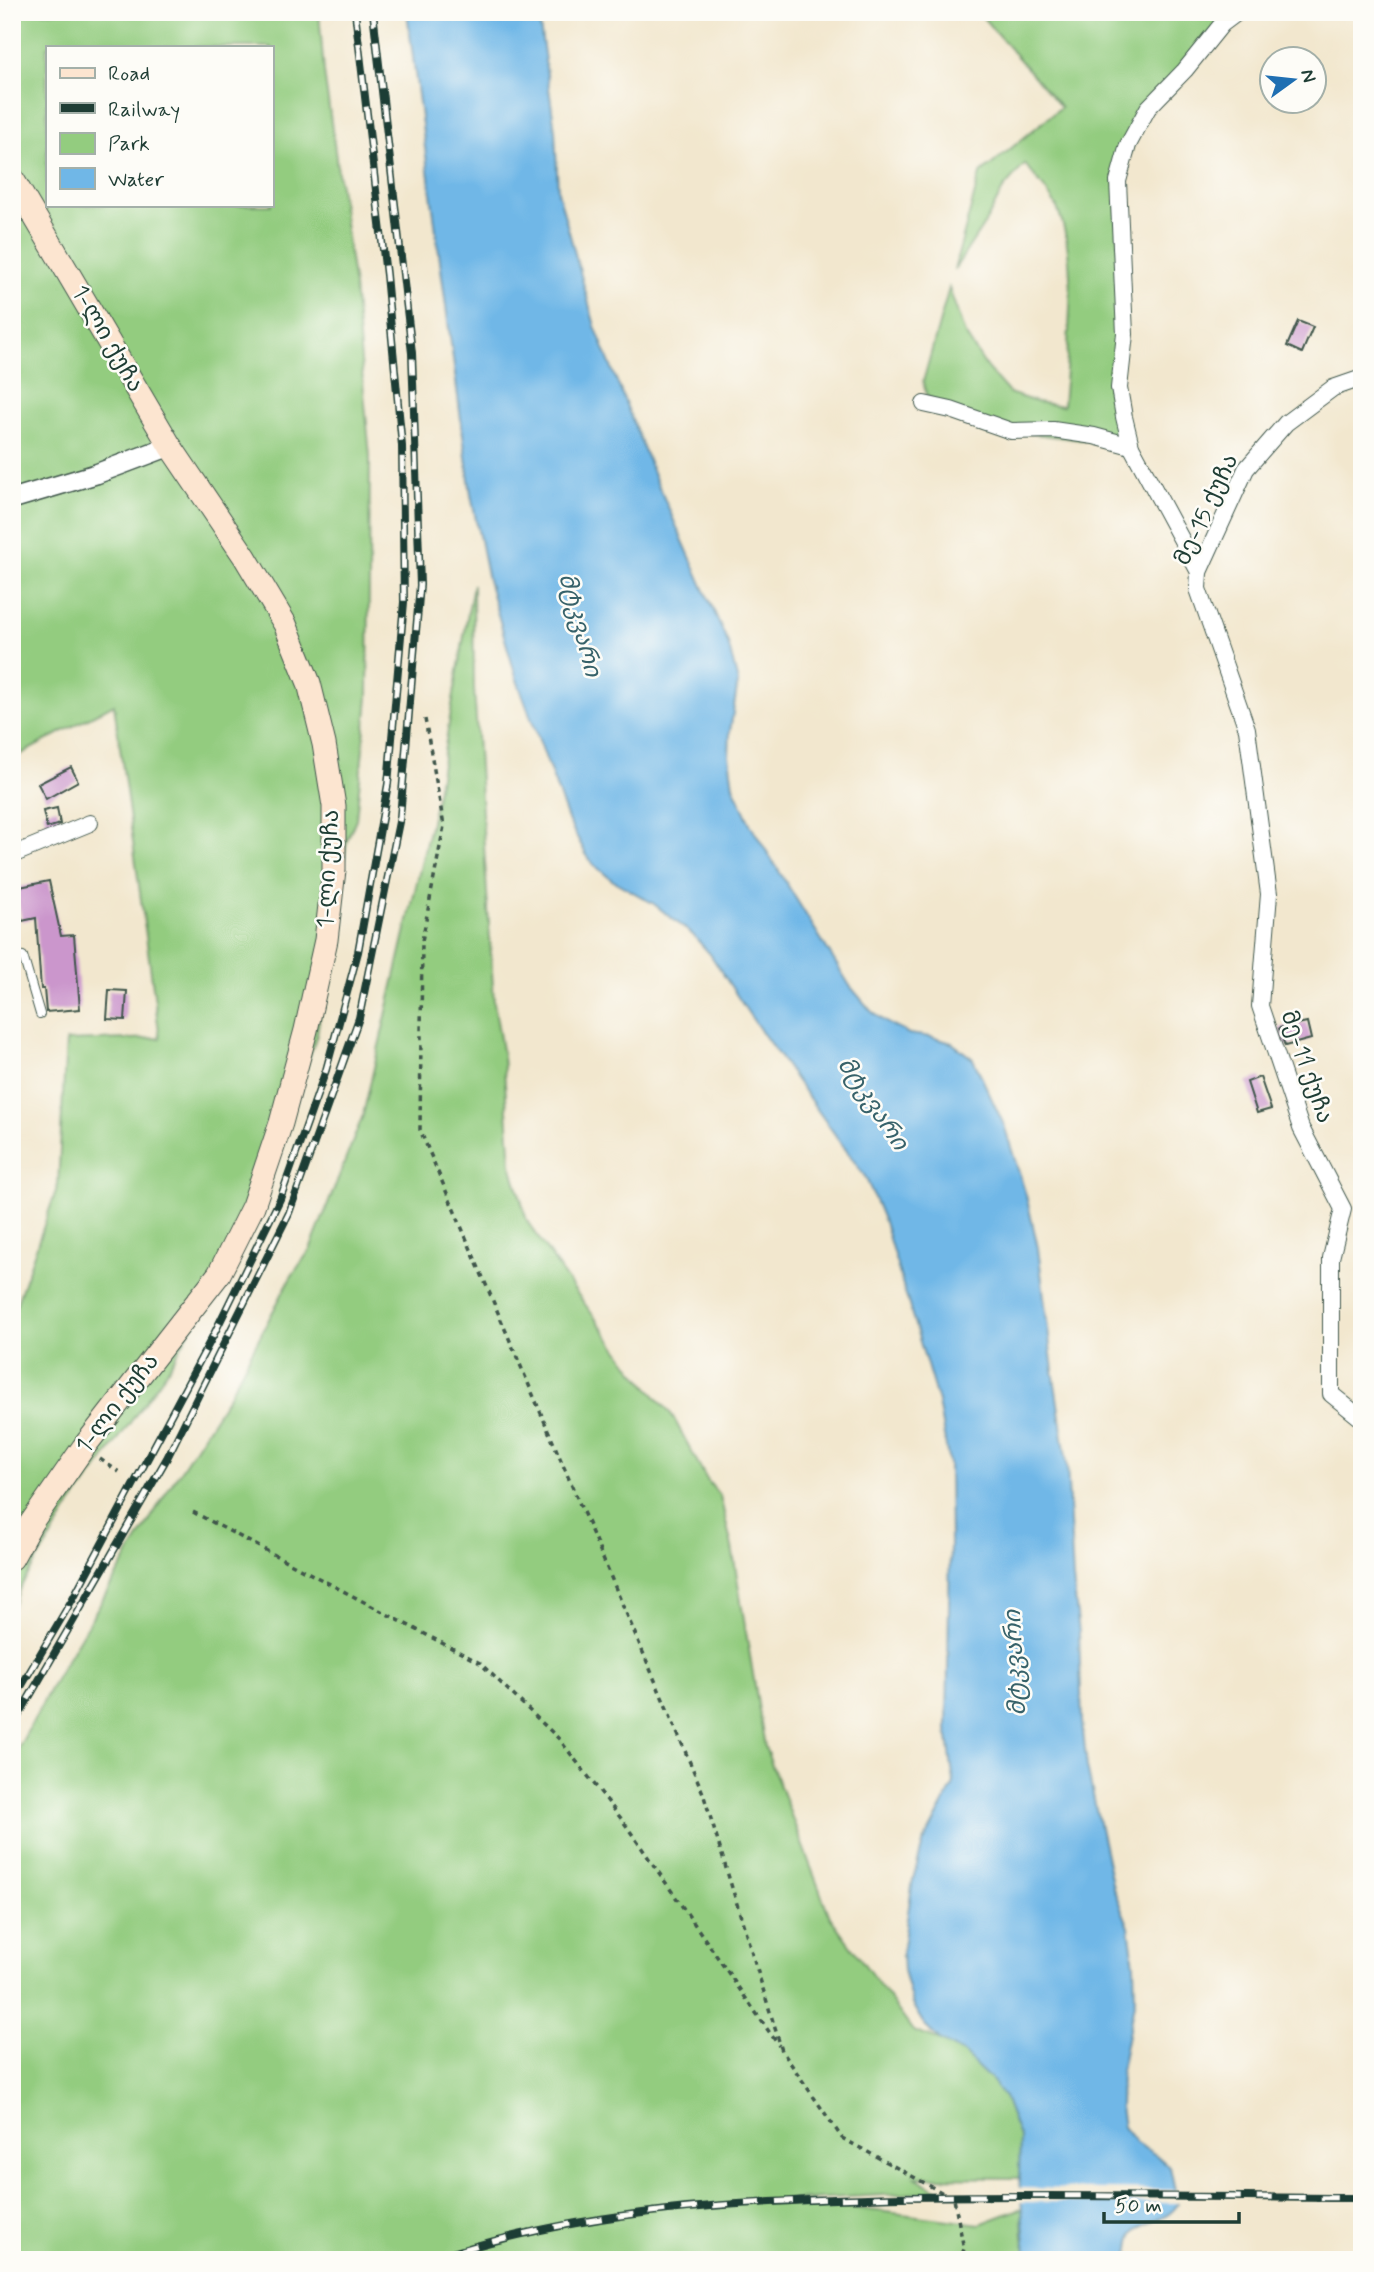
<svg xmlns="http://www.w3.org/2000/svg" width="1374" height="2272" font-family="Mynerve,'Noto Sans Georgian',sans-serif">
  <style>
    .green { fill: #93cc7f; stroke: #59845a; stroke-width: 2; fill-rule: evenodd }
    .water { fill: #70b7e7; stroke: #487a8e; stroke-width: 2 }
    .pier { fill: #f2e7ce }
    .building { fill: #cb96cc }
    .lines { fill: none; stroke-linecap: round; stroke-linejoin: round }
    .service-casing { stroke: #3f564b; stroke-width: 10 }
    .minor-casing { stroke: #3f564b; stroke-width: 18 }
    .tertiary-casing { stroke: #3f564b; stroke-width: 22 }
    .secondary-casing { stroke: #3f564b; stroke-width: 25 }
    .path { stroke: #3f564b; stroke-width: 3.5; stroke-dasharray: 5 5; stroke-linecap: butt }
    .service { stroke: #fff; stroke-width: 8 }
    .minor { stroke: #fff; stroke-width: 16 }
    .tertiary { stroke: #fff; stroke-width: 19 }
    .secondary { stroke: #fce5d0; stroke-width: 23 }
    .rail-casing { stroke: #1f3d34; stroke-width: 8 }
    .rail { stroke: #fdfcf7; stroke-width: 5; stroke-dasharray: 16; stroke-linecap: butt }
    .labels { text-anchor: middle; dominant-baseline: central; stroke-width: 5; stroke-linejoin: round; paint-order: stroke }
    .street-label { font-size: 23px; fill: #1f3d34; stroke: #fdfcf7 }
    .water-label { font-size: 24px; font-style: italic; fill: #37626a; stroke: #fdfcf7 }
  </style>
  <rect width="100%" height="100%" fill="#fdfcf7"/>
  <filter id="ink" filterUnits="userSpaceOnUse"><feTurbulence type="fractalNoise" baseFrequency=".0143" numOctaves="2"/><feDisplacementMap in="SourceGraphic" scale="14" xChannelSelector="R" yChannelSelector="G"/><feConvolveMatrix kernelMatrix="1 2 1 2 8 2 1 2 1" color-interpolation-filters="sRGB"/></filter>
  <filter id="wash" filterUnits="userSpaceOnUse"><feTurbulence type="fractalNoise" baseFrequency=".00686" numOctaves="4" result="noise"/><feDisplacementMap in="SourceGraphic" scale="28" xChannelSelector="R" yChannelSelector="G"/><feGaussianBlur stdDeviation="1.57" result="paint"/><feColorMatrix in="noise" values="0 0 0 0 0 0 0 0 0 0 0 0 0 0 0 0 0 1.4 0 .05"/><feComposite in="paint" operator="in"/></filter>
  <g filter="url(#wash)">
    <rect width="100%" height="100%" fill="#f2e7ce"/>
    <!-- green -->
    <g class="green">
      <path d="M12,12H319L324,72L354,287L370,456L368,698L356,819L347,840L317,1034L259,1209L167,1371L69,1508L20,1588L12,1609V1317L58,1185L66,1041L160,1038L114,704L12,759ZM47,47H271V205H47Z"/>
      <path d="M978,12H1238L1148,108L1118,181L1119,388L1131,446L1011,431L951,410L927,396L923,382L949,288L965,334L987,368L1009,393L1036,402L1063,406C1067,350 1080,259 1057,208C1050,193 1035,178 1025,164L1003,189L988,218L954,270L980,174L1061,107Z"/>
      <path d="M473,584L474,688L494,1003L503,1056L511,1164L527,1221L565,1277L634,1371L672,1415L707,1480L720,1496L732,1547L765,1747L830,1917L913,2031L941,2041L963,2052L992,2081L1004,2097L1020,2139L1019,2178L915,2177L941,2192L791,2200L980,2224L1022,2208C1023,2226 1020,2246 1032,2260H12V1760L57,1676L164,1496L228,1397L291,1277L310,1250L363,1115L435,804Z"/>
    </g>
    <!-- water -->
    <path class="water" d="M407,12H538L555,130L558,192L595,326L656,480L728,643L738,682L730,731L729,756L733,786L751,826L850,986L871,1011L887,1023L909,1034L931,1037L952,1043L973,1059L1004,1125L1026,1195L1038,1248L1053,1370L1067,1464L1073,1579L1079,1633L1082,1722L1087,1767L1113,1888L1129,1927L1134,1964L1135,1998L1121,2070L1120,2107L1123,2127L1136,2143L1156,2155L1170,2167L1178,2204C1165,2224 1149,2217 1135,2232C1129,2239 1131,2251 1128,2260H1032L1026,2252L1019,2178L1020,2139L1004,2097L992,2081L963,2053L941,2041L925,2026L912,2004L903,1970L902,1953L913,1879L923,1844L954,1784L947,1729L950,1543L949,1464L938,1402L884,1222L866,1178L749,1014L710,954L693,935L654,904L612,880L594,865L586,854L569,822L516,677L488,580L471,495Z"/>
    <!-- pier -->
    <path class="pier" d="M1017,2188L1179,2190L1181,2203L1018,2202Z"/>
    <g id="blocks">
      <!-- building -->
      <g class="building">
        <path d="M1298,321L1313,327L1302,353L1287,346Z"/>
        <path d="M71,767L78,781L46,799L38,784Z"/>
        <path d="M57,808L60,824L47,828L43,811Z"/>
        <path d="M49,881L61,936L74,935L80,1009L46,1012L44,989H41L36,918L22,921L15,888Z"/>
        <path d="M109,990L127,991L125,1020L107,1019Z"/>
        <path d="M1307,1022L1311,1039L1285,1046L1279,1028Z"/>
        <path d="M1260,1077L1271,1109L1257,1113L1247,1082Z"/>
      </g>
    </g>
  </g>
  <g filter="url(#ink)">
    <use href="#blocks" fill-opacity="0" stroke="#3f564b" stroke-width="2"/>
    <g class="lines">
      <defs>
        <path id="service" d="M12,954L23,956L40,1014"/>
        <g id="minor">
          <path d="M1362,378L1333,388L1286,423L1246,469L1199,572L1198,589L1247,729L1269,894L1260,1006L1301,1128L1343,1209L1331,1258V1394L1362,1419"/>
          <path d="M924,404L951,410L1011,431L1053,430L1094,436L1131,446"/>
          <path d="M1199,572L1131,446L1124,417L1119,388L1125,334L1118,181L1128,145L1148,108L1185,70L1222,24L1238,12"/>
          <path d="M12,855L90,823"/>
        </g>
        <path id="tertiary" d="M12,499L96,474L170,446"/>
        <path id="secondary" d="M12,178L170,446L245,557L285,624L309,683L324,744L334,806V870L326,940L306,1030L281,1123L253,1206L219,1274L83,1448L31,1523L12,1558"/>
      </defs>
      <!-- service casing -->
      <use href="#service" class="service-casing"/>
      <!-- minor casing -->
      <use href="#minor" class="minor-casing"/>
      <!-- tertiary casing -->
      <use href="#tertiary" class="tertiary-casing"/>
      <!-- secondary casing -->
      <use href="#secondary" class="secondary-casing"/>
      <!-- path -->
      <g class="path">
        <path d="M425,719L444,826L422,941L420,1130L703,1793L782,2051L842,2138L954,2199L964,2249L960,2260"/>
        <path d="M100,1459L119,1472"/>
        <path d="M193,1512L480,1663L559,1739L623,1821L779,2046"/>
      </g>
      <!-- service -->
      <use href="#service" class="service"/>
      <!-- minor -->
      <use href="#minor" class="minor"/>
      <!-- tertiary -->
      <use href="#tertiary" class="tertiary"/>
      <!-- secondary -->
      <use href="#secondary" class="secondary"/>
      <defs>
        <g id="rail">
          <path d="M12,1702L72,1600L214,1334L280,1199L326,1070L358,952L388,784L404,602L402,446L386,275L355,12"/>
          <path d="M12,1727L167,1458L289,1213L359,1018L400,817L420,585L412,353L373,12"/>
          <path d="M431,2260C582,2208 744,2201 901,2197C1055,2194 1208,2197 1362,2198"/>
        </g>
      </defs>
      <!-- rail casing -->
      <use href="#rail" class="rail-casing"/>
      <!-- rail -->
      <use href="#rail" class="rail"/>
    </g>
  </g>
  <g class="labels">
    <!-- street labels -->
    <g class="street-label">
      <text transform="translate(107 339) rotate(60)">1-ლი ქუჩა</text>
      <text transform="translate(1207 510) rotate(-65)">მე-15 ქუჩა</text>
      <text transform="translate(329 869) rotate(-87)">1-ლი ქუჩა</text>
      <text transform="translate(1306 1067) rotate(71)">მე-11 ქუჩა</text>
      <text transform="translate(118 1404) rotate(-52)">1-ლი ქუჩა</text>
    </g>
    <!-- water labels -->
    <g class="water-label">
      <text transform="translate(579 625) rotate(75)">მტკვარი</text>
      <text transform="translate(872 1104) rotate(56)">მტკვარი</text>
      <text transform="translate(1016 1663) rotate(-93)">მტკვარი</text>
    </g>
  </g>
  <!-- margin -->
  <rect width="1374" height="2272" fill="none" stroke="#fdfcf7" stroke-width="42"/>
  <!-- legend -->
  <rect x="46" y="46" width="228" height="161" fill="#fdfcf7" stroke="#a4b0a9" stroke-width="2"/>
  <rect x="60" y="68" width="35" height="10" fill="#fce5d0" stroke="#a4b0a9" stroke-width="2"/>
  <text x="108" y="80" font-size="21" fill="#1f3d34">Road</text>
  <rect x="60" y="103" width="35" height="10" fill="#1f3d34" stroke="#a4b0a9" stroke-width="2"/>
  <text x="108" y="116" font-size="21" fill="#1f3d34">Railway</text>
  <rect x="60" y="133" width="35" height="21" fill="#93cc7f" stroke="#a4b0a9" stroke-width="2"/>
  <text x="108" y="150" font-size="21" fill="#1f3d34">Park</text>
  <rect x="60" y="168" width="35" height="21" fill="#70b7e7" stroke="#a4b0a9" stroke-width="2"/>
  <text x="108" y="186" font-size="21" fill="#1f3d34">Water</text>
  <!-- north arrow -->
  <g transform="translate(1293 80) rotate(75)"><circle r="33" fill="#fdfcf7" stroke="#a4b0a9" stroke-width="2"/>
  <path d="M0-5L12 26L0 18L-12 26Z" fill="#1f6fb2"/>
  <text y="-10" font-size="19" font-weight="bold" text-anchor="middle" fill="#1f3d34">N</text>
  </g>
  <!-- scale -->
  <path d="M1104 2212v10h135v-10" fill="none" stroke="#1f3d34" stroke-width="3.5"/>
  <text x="1115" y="2212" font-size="21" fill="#1f3d34" stroke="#fdfcf7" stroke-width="5" paint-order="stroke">50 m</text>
</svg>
